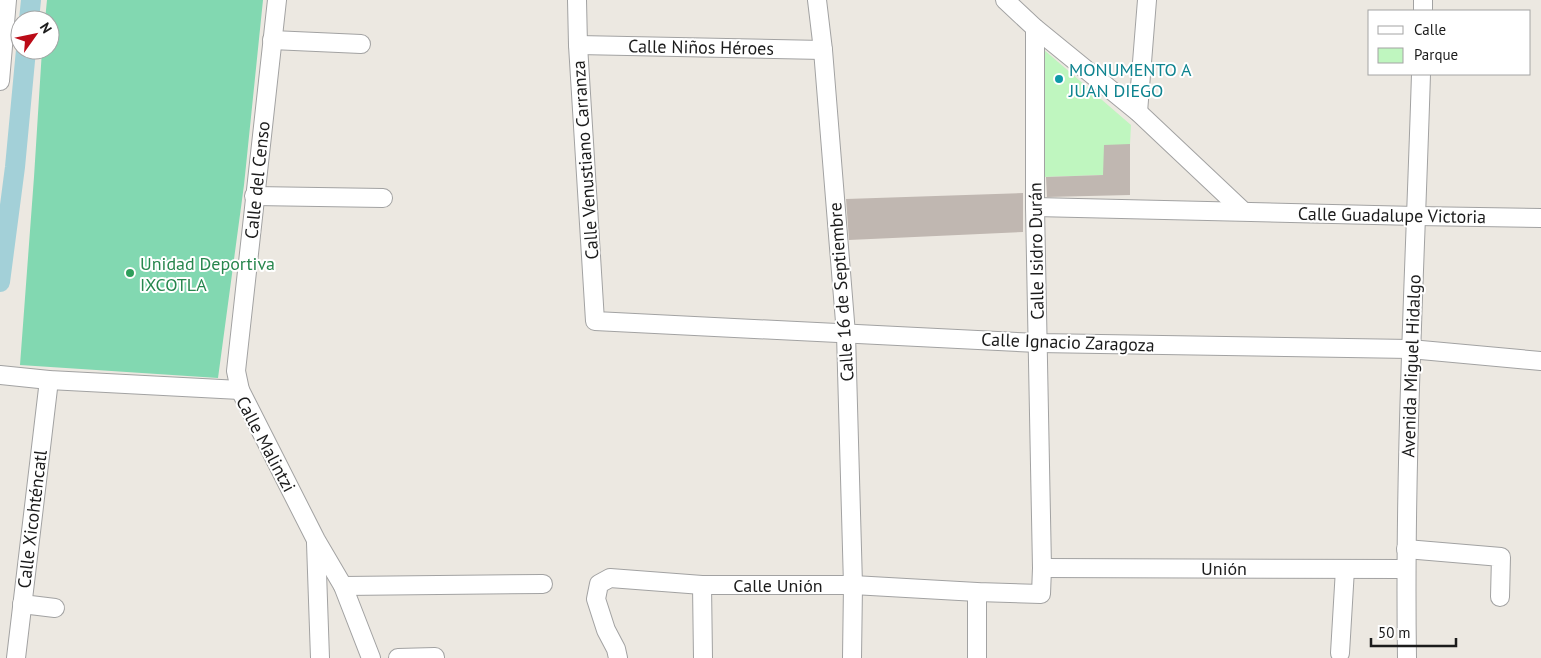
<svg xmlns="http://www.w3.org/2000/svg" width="1541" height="658" font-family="'PT Sans',sans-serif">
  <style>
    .park { fill: #bff6bf }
    .pitch { fill: #82d8b1 }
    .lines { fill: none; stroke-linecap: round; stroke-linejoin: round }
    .river { stroke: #a3d0d8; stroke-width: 20 }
    .building { fill: #c0b7b1 }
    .minor-casing { stroke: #a2a2a2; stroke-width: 20 }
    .minor { stroke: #fff; stroke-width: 18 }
    .culture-dot { fill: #0f9aa8; stroke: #fff; stroke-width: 2 }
    .leisure-dot { fill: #2e9e5b; stroke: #fff; stroke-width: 2 }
    .labels { text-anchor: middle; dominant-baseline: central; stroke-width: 4; stroke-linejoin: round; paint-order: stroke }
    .street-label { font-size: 18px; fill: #1b1b1b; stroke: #fff }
    .culture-label { font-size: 18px; fill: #0d838f; stroke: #fff; text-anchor: start }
    .leisure-label { font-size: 18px; fill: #27864d; stroke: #fff; text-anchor: start }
  </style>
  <rect width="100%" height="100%" fill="#ece8e1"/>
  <!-- park -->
  <path class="park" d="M1043,49L1131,125L1130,144L1103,175L1043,177Z"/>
  <!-- pitch -->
  <path class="pitch" d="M47,0H263L244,185L218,378L20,365L34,177L42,50H50V20H45Z"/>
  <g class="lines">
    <!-- river -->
    <g class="river">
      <path d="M29,20L31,0"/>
      <path d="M0,282L15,167L26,50"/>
    </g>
  </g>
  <!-- building -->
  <g class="building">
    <path d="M1130,144V195L1047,197L1046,177L1103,175L1104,145Z"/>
    <path d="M1023,193V232L849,240L846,199Z"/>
  </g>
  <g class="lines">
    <defs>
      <g id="minor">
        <path d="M277,0L236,371L240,390L316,540L343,586L371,658"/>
        <path d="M577,0L578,45L595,321L1038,343L1410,349L1541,361"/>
        <path d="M817,0L823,50L846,334L853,585L852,658"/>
        <path d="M1005,0L1035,28L1138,112L1243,211"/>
        <path d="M1423,11V0"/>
        <path d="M272,40L361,44"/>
        <path d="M578,45L823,50"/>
        <path d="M0,81L7,0"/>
        <path d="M1138,112L1147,0"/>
        <path d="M254,196L383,198"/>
        <path d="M1035,207L1416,216L1541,218"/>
        <path d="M0,375L49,380L240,390"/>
        <path d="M316,543L320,658"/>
        <path d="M1406,549L1501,557L1500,597"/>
        <path d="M1042,568L1406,569"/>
        <path d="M702,585L703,658"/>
        <path d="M343,586L543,584"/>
        <path d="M977,592V658"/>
        <path d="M22,604L55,608"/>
        <path d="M1340,653L1345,569"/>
        <path d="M16,658L49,380"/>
        <path d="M398,658L435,657"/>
        <path d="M618,658L616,649L606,630L596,599L599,584L610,578L702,585H853L977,592L1041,594L1042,568L1035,207V28"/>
        <path d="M1407,658C1404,463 1415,269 1421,74"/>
      </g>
    </defs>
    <!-- minor casing -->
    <use href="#minor" class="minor-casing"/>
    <!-- minor -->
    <use href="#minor" class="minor"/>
  </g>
  <!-- markers -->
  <circle class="culture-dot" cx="1059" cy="79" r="5"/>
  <circle class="leisure-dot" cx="130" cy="273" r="5"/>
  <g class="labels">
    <!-- street labels -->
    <g class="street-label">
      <text transform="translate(701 47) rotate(1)">Calle Niños Héroes</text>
      <text transform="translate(585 160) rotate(-94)">Calle Venustiano Carranza</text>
      <text transform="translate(257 180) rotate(-84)">Calle del Censo</text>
      <text transform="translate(1392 215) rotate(1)">Calle Guadalupe Victoria</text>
      <text transform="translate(1036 251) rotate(-91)">Calle Isidro Durán</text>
      <text transform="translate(841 292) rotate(-94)">Calle 16 de Septiembre</text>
      <text transform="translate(1068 342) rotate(2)">Calle Ignacio Zaragoza</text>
      <text transform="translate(1411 366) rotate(-88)">Avenida Miguel Hidalgo</text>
      <text transform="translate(266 444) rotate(62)">Calle Malintzi</text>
      <text transform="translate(32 519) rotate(-83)">Calle Xicohténcatl</text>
      <text x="1224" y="568">Unión</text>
      <text x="778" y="585">Calle Unión</text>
    </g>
    <!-- culture labels -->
    <g class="culture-label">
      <text x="1069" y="69">MONUMENTO A<tspan x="1069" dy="21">JUAN DIEGO</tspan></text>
    </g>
    <!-- leisure labels -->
    <g class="leisure-label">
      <text x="140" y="263">Unidad Deportiva<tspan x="140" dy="21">IXCOTLA</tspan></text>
    </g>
  </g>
  <!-- legend -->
  <rect x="1368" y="10" width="162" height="65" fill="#ffffff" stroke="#a4a4a4"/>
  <rect x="1378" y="26" width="25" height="8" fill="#ffffff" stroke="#a4a4a4"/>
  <text x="1414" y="35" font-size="15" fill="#1b1b1b">Calle</text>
  <rect x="1378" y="48" width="25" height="15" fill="#bff6bf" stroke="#a4a4a4"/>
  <text x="1414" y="60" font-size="15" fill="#1b1b1b">Parque</text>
  <!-- north arrow -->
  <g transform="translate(35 35) rotate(57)"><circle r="24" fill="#ffffff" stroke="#a4a4a4"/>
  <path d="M0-4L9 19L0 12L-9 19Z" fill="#bb0b17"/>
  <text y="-8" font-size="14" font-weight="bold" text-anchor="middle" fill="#1b1b1b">N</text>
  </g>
  <!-- scale -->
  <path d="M1371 638v8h85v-8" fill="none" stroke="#1b1b1b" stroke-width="2.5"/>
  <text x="1378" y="638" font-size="15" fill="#1b1b1b" stroke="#ffffff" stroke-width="4" paint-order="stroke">50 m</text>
</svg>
